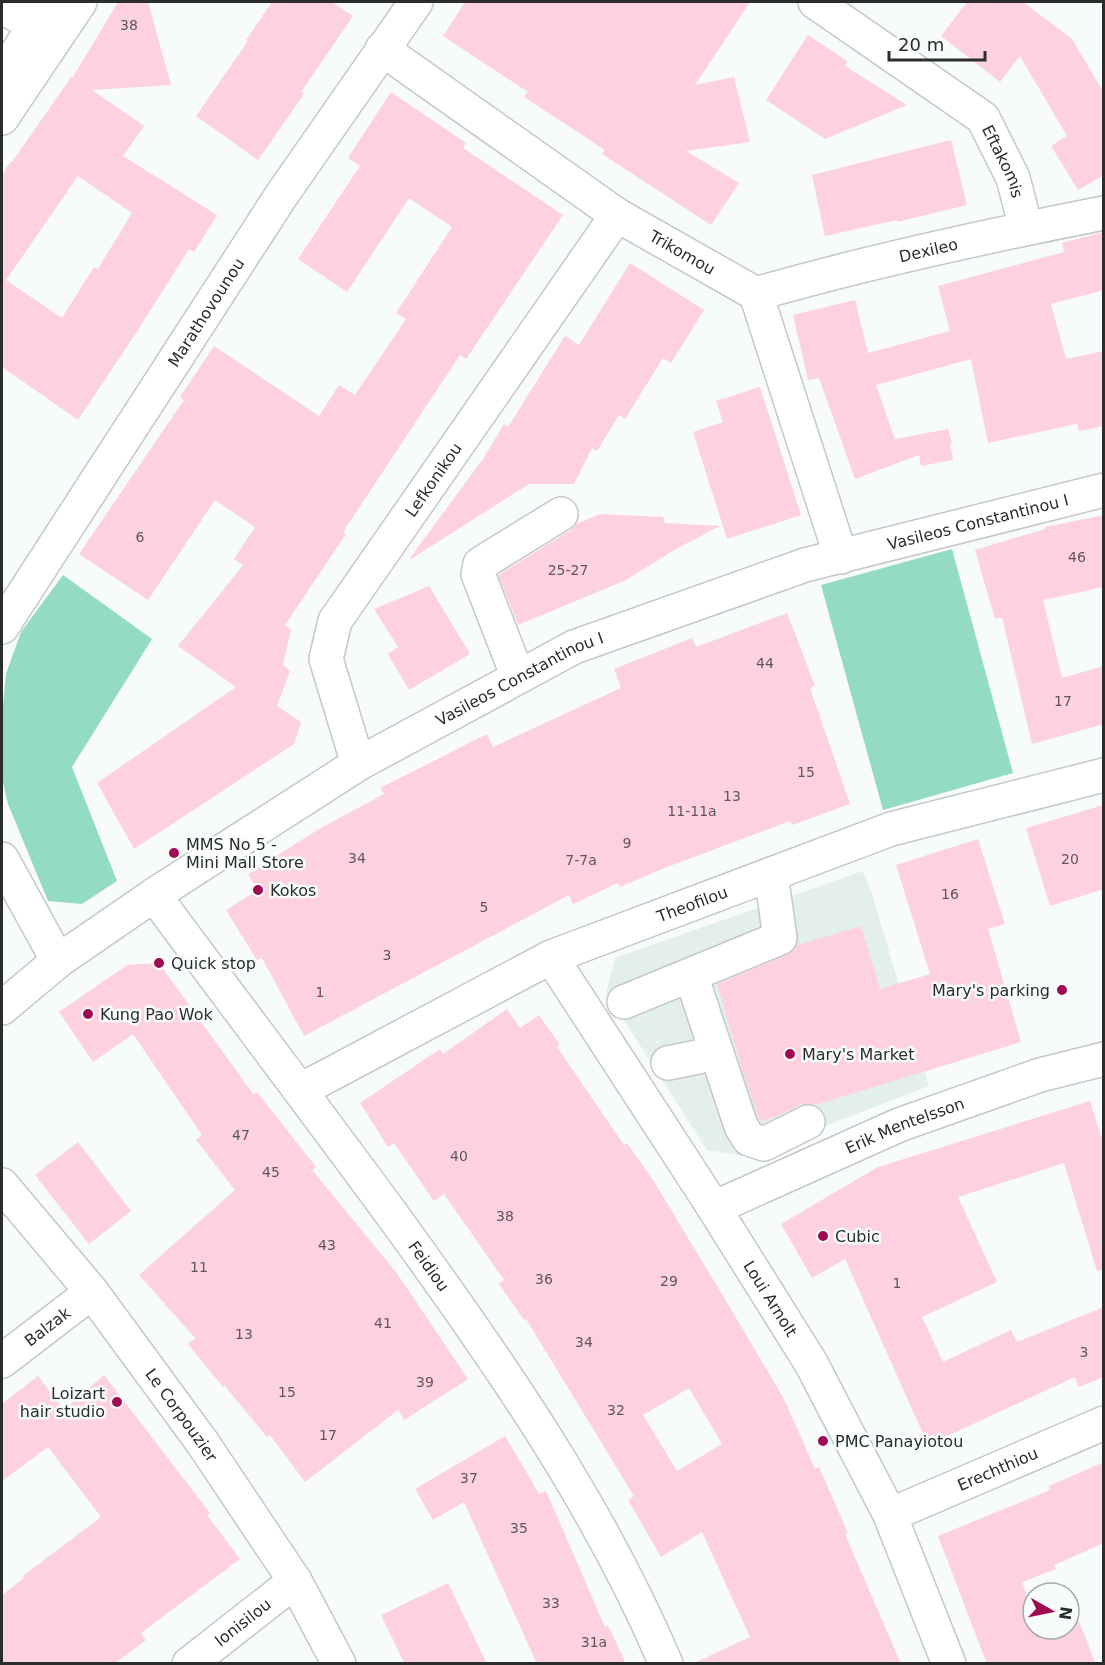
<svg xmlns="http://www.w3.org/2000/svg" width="1105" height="1665" font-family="'DejaVu Sans',sans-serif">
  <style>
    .built { fill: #e2efea }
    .green { fill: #93dbc5 }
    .building { fill: #fdd2de; fill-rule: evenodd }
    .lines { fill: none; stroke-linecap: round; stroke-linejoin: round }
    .minor-casing { stroke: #c4c8c6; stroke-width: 36 }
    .major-casing { stroke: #c4c8c6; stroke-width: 36 }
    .minor { stroke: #fff; stroke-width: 33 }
    .major { stroke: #fff; stroke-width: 33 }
    .poi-dot { fill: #9f0b53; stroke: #f7fbf9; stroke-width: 2 }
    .labels { text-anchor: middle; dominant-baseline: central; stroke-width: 5; stroke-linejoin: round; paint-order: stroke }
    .number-label { font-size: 14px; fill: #605658 }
    .street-label { font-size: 16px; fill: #2b2d2c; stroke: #f7fbf9 }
    .poi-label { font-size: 16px; fill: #2b2d2c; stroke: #f7fbf9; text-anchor: start }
  </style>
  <rect width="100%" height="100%" fill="#f7fbf9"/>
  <!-- built -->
  <path class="built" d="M863,871L872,894L929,1086L746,1156L707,1150L606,992L615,958Z"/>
  <!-- green -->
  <g class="green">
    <path d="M952,549L1013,773L883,810L821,585Z"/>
    <path d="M63,575L152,639L72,767L117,881L82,904L48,901L8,804L2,778V714L6,674L21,632Z"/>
  </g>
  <!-- building -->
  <g class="building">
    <path d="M118,2H148L171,85L92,90L144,126L123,156L217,215L194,252L189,249L138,330L78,420L2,367V175L11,161L12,162L72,76L73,77ZM78,176L132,213L98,269L94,267L62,318L6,280Z"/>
    <path d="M272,2H332L353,16L301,92L304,94L258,160L196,116L248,41L246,40Z"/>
    <path d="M465,2H750L695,85L734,77L750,142L686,151L739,183L711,225L602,154L605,150L524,97L528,92L443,36Z"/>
    <path d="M967,2H1023L1072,39L1104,93V175L1078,190L1051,146L1067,136L1020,56L1000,82L941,36Z"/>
    <path d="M808,35L847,61L845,66L907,105L825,139L766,100Z"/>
    <path d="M391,92L466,143L463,148L563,215L466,359L460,355L343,532L346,534L285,625L291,630L283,664L290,671L277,706L301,722L294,744L134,849L97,783L236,687L178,646L243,565L234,559L255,527L215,500L148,600L79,554L184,400L180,397L214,346L319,416L339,385L355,395L406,319L396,313L452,227L409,198L347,292L298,259L360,166L348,158Z"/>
    <path d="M951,140L967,205L897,222V220L825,236L812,175Z"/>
    <path d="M1104,232V290L1051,304L1066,359L1104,351V426L1079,431L1077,424L988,443L971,359L876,385L895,439L948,429L952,443L950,444L953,460L921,466L919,455L855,479L819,378L808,380L793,315L855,300L868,353L950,331L938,286L1064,252L1062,243Z"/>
    <path d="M630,263L704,310L671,363L663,358L625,419L619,415L597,451L592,448L574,484H529L411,559L410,558L483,459L504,424L508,427L565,336L579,345Z"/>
    <path d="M760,387L801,515L727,539L693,432L723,422L716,401Z"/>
    <path d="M600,514L663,517L665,523L720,526L676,549L626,580L518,625L498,575L571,530L576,524Z"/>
    <path d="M1104,515V587L1043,600L1062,678L1104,666V724L1032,744L1002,617L995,619L975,550L1045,529V527Z"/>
    <path d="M429,586L470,654L409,690L388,654L398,647L374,609Z"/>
    <path d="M787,613L815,686L810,688L850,804L792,825L790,821L667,867L620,887L618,883L573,904L569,895L304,1036L262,958L257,960L226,910L258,890L248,874L319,829L384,794L380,788L487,734L493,747L621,688L614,669L692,638L696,647Z"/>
    <path d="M1104,805V889L1050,906L1026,828Z"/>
    <path d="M978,839L1005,924L988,929L1021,1042L815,1105L809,1103L800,1105L777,1116L760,1121L743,1072L717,984L787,955L793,951L797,945L861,926L880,989L930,974L896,865Z"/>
    <path d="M159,963L253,1094L257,1092L316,1167L312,1170L396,1272L468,1379L404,1420L398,1410L305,1482L270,1435L267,1437L224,1385L223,1387L188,1344L195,1338L139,1275L235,1190L196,1140L202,1135L133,1034L93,1062L59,1012L127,965Z"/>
    <path d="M507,1009L520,1028L539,1015L560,1045L557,1047L624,1145L627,1143L653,1180L729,1306L784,1399L815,1469L819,1467L848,1533L845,1534L901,1664H692L750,1637L702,1532L661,1557L628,1500L634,1496L526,1319L524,1320L499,1284L504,1280L444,1194L434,1201L394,1143L388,1147L360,1103L440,1049L443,1054ZM689,1388L722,1444L677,1471L643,1415Z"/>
    <path d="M1090,1101L1104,1146V1270L1097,1271L1064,1163L958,1197L997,1282L922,1317L943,1362L1011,1330L1017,1342L1104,1307V1377L1079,1387L1075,1377L928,1445L845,1259L812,1278L781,1224L878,1167Z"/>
    <path d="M78,1142L131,1211L89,1244L35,1175Z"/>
    <path d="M104,1375L210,1513L207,1515L240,1559L141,1633L146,1640L114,1664H2V1595L24,1578L23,1576L101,1517L48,1447L2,1481V1404L38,1376L64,1410Z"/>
    <path d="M505,1436L539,1494L546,1491L605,1627L608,1625L626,1664H537L464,1502L433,1520L415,1489Z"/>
    <path d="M1104,1462V1543L1054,1565L1056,1569L1022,1582L1033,1613V1629H1039L1040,1632L1047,1629H1069V1618L1076,1614L1096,1664H987L938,1536L1050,1490L1049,1486Z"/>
    <path d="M448,1583L487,1664H405L381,1615Z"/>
  </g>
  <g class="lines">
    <defs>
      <g id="minor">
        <path id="s1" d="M815,2L983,118L1013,178L1026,228"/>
        <path d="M2,7L35,25"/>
        <path id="s2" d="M382,49L617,215L756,294L841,557"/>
        <path id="s3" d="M756,294C870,261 987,236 1104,213"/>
        <path id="s4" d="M2,627L281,196L416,2"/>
        <path d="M518,677L478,574L480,564L561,514"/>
        <path id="s5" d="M358,764L326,659L335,621L617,215"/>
        <path d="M2,859L58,961"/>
        <path id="s6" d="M154,895C236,1006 320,1116 401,1227C501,1365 599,1506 666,1664"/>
        <path id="s7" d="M551,957L714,1208L811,1363L890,1515L949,1664"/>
        <path d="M691,975L741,1126L749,1139L764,1144L808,1122"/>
        <path d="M624,1002L780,938L771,874"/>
        <path d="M668,1063L717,1053"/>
        <path id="s8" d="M301,1090L551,957L891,829L1104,775"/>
        <path id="s9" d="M2,1185L92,1292L202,1442L295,1581L339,1664"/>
        <path id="s10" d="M714,1208L899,1125L1040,1075L1104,1059"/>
        <path id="s11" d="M2,1361L92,1292"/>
        <path id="s12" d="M890,1515L1104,1423"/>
        <path id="s13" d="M189,1664L295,1581"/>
      </g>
      <g id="major">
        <path d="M2,76L50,2"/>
        <path d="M2,118L80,2"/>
        <path id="s14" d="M2,1008L58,961L154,895L358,764L574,647L805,565L1104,490"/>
      </g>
    </defs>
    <!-- minor casing -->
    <use href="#minor" class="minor-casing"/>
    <!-- major casing -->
    <use href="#major" class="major-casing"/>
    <!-- minor -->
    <use href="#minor" class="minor"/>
    <!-- major -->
    <use href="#major" class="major"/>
  </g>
  <!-- markers -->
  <g class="poi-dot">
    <circle cx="174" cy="853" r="6"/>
    <circle cx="258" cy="890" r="6"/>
    <circle cx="159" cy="963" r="6"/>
    <circle cx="1062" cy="990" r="6"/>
    <circle cx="88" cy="1014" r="6"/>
    <circle cx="790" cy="1054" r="6"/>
    <circle cx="823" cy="1236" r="6"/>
    <circle cx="117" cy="1402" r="6"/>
    <circle cx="823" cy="1441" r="6"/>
  </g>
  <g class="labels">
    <!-- number labels -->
    <g class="number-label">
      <text x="129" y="25">38</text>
      <text x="140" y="537">6</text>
      <text x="1077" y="557">46</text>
      <text x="568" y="570">25-27</text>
      <text x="765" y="663">44</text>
      <text x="1063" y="701">17</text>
      <text x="806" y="772">15</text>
      <text x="732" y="796">13</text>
      <text x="692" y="811">11-11a</text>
      <text x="627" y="843">9</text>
      <text x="357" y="858">34</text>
      <text x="1070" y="859">20</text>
      <text x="581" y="860">7-7a</text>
      <text x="950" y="894">16</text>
      <text x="484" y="907">5</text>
      <text x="387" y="955">3</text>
      <text x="320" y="992">1</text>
      <text x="241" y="1135">47</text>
      <text x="459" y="1156">40</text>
      <text x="271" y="1172">45</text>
      <text x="505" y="1216">38</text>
      <text x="327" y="1245">43</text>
      <text x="199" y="1267">11</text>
      <text x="544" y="1279">36</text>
      <text x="669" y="1281">29</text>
      <text x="897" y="1283">1</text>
      <text x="383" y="1323">41</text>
      <text x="244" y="1334">13</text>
      <text x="584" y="1342">34</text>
      <text x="1084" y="1352">3</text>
      <text x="425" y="1382">39</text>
      <text x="287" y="1392">15</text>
      <text x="616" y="1410">32</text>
      <text x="328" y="1435">17</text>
      <text x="469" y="1478">37</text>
      <text x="519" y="1528">35</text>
      <text x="551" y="1603">33</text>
      <text x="594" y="1642">31a</text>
    </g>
    <!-- street labels -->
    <g class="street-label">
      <text stroke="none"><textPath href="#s1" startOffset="252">Eftakomis</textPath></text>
      <text stroke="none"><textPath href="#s3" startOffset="178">Dexileo</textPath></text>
      <text stroke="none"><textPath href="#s2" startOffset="363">Trikomou</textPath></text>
      <text stroke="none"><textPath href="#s4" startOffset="375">Marathovounou</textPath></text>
      <text stroke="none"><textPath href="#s5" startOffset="321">Lefkonikou</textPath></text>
      <text stroke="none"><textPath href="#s14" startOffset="1101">Vasileos Constantinou I</textPath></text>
      <text stroke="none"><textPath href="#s14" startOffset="615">Vasileos Constantinou I</textPath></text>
      <text stroke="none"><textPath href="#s8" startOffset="434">Theofilou</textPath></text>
      <text stroke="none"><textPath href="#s10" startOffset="208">Erik Mentelsson</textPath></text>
      <text stroke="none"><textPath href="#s6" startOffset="462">Feidiou</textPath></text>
      <text stroke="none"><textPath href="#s7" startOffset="406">Loui Arnolt</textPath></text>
      <text stroke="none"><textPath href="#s11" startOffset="57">Balzak</textPath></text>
      <text stroke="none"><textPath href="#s9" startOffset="292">Le Corpouzier</textPath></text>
      <text stroke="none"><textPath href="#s12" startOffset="117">Erechthiou</textPath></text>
      <text stroke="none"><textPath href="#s13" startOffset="68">Ionisilou</textPath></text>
    </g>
    <!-- poi labels -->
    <g class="poi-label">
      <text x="186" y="844">MMS No 5 -<tspan x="186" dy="18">Mini Mall Store</tspan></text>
      <text x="270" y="890">Kokos</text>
      <text x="171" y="963">Quick stop</text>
      <text x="1050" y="990" text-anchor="end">Mary's parking</text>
      <text x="100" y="1014">Kung Pao Wok</text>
      <text x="802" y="1054">Mary's Market</text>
      <text x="835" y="1236">Cubic</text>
      <text x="105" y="1393" text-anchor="end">Loizart<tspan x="105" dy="18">hair studio</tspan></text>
      <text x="835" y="1441">PMC Panayiotou</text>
    </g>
  </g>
  <!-- border -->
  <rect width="1105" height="1665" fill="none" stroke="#2b2d2c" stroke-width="6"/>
  <!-- north arrow -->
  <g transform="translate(1051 1611) rotate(99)"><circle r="28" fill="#f7fbf9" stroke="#a5a9a7" stroke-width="1.5"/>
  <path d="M0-4.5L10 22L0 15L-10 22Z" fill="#9f0b53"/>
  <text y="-9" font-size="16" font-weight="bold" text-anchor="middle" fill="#2b2d2c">N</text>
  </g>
  <!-- scale -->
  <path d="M889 51v9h96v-9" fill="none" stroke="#2b2d2c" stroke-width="3"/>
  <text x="898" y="51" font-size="18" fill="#2b2d2c" stroke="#f7fbf9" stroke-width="4.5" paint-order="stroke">20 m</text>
</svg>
